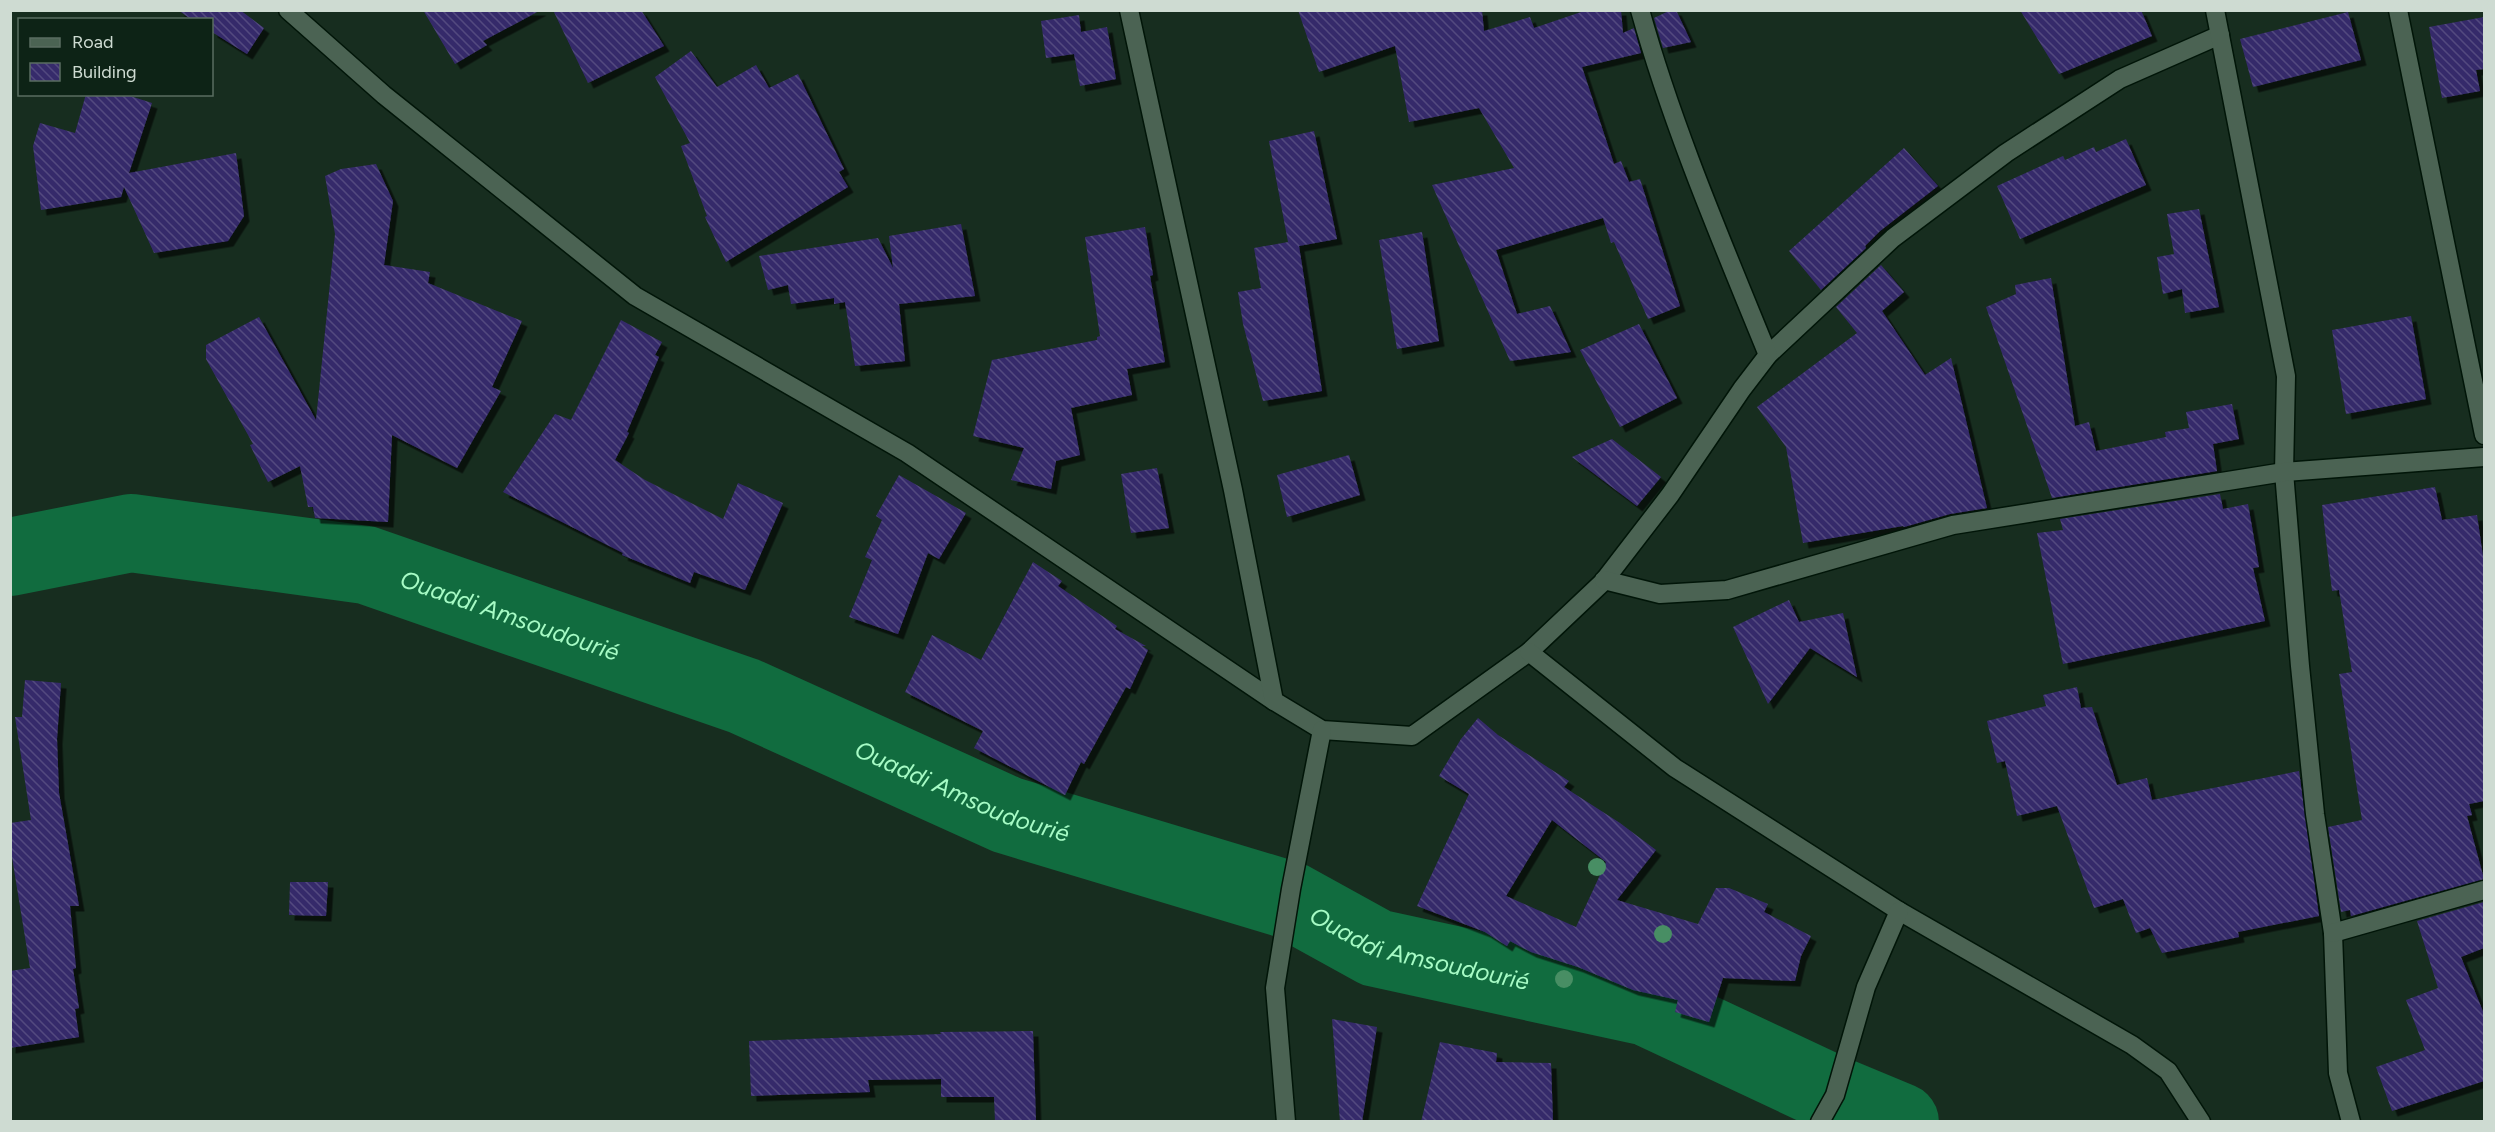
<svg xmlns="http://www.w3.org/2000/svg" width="2495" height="1132" font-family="Figtree,sans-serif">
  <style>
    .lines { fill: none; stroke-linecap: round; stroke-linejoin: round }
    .river { stroke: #116c3f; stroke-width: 78 }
    .building { fill: url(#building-back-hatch); fill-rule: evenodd; filter: url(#shadow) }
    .street-casing { stroke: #011508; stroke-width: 21 }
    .street { stroke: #4b6353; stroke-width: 18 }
    .tree { fill: #488e64 }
    .labels { text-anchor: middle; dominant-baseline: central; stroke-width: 4.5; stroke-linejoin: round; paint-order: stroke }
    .water-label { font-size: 24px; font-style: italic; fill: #a6fbc5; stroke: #0d2316 }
  </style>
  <defs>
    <pattern id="building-back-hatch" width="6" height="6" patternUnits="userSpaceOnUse" patternTransform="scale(1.5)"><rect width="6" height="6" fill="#362b6b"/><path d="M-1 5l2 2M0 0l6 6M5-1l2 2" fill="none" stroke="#52497f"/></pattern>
    <filter id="shadow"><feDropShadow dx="5.5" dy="5.5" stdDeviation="0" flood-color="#0009"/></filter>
  </defs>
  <rect width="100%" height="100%" fill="#172d1f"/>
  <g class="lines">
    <!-- river -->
    <path class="river" id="s1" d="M10,557L131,533L366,565L744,696L1007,815L1289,900L1376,948L1647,1007L1835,1095L1900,1122"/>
  </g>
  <!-- building -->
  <g class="building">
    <path d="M178,10H240L264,28L247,54L212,32V20H192Z"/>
    <path d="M423,10H541L483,41L487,45L455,64Z"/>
    <path d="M553,10H641L664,46L588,83Z"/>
    <path d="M1298,10H1482L1484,31L1530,17L1534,28L1587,10H1621L1623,33L1634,28L1641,53L1582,67L1614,164L1621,161L1629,182L1640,179L1680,306L1648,319L1614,242L1611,243L1603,218L1496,250L1517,314L1550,306L1571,352L1510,361L1432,185L1514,168L1479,108L1409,122L1395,46L1319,72Z"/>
    <path d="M1671,10H1676L1691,42L1663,48L1654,18Z"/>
    <path d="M2020,10H2141L2152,36L2059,74Z"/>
    <path d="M2348,12L2361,60L2253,87L2240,39Z"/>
    <path d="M1079,15L1081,32L1107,27L1116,79L1080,86L1074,54L1046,58L1041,21Z"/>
    <path d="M2484,17V69L2476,70L2480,91L2442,98L2429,27Z"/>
    <path d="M691,51L717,87L756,65L769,88L798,74L844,169L839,172L848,187L726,262L705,217L707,216L681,146L690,143L655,77Z"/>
    <path d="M86,94H124L152,103L129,173L236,153L244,216L228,241L154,253L124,187L121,197L41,210L33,146L40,123L75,133Z"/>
    <path d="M1314,131L1337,239L1299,246L1322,391L1263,401L1243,324L1238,292L1261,288L1254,248L1288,242L1269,141Z"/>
    <path d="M2126,139L2146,185L2020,239L1997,186L2063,156L2065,160L2094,147L2096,152Z"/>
    <path d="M1904,148L1938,186L1880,231L1865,246L1866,248L1821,290L1789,251Z"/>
    <path d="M376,164L393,201L384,265L430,272L428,283L522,321L492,387L501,391L457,468L392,435L388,522L315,518L313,507H308L300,466L268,482L250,445L253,444L206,359V345L259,317L316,420L335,234L325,176L341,169Z"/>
    <path d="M2199,209L2219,307L2185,313L2182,289L2163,294L2157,257L2174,254L2167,214Z"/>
    <path d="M961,224L975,296L899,304L905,361L855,366L845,302L834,304V298L791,304L788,285L768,290L759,256L878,238L893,268L889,236Z"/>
    <path d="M1145,227L1153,275L1150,276L1165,362L1127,369L1132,395L1071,408L1080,455L1056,461L1051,489L1011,480L1024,448L973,436L992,360L1097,340V337L1100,336L1085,237Z"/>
    <path d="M1422,232L1439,341L1397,349L1379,240Z"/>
    <path d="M1881,265L1904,292L1882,311L1925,375L1951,358L1987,508L1950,514L1904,527L1903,526L1803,543L1786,447L1757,407L1857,333L1836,307Z"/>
    <path d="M2051,278L2075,426L2089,422L2096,451L2166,437L2165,432L2189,428L2186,412L2232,404L2239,439L2213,444L2217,471L2052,498L1986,307L2016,294L2015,285Z"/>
    <path d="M2411,316L2426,399L2346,414L2332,330Z"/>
    <path d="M621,320L662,342L655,355L659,357L627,432L629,433L615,460L645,480L723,519L738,483L783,503L745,590L694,572L690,583L622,555L623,553L503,492L555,414L571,420Z"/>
    <path d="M1639,324L1677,398L1620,427L1580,350Z"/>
    <path d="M1612,439L1661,477L1637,506L1572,457Z"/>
    <path d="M1349,455L1360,495L1287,517L1277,475Z"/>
    <path d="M1157,468L1169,528L1131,533L1121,474Z"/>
    <path d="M899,475L966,513L939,559L928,553L898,634L849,617L872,560L865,557L882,520L876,516Z"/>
    <path d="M2435,487L2442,520L2477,515L2484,563V801L2469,804L2472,815L2467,816L2484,879L2351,916L2350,910L2341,912L2328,827L2362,820L2339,674L2352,672L2339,590L2332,591L2322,505Z"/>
    <path d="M2220,494L2223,509L2248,504L2259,567L2253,568L2265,621L2063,664L2037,533L2063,530L2060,519Z"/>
    <path d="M1033,562L1062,581L1058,586L1117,626L1115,629L1146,646H1142L1148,650L1130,689L1126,687L1084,764L1081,762L1065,795L974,748L983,731L905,692L932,635L981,660Z"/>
    <path d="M1789,600L1799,622L1843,613L1857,677L1810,648L1768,704L1733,627Z"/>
    <path d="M25,680L61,683L57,739L59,793L79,906H70L76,968L73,969L79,1008L75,1009L79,1037L10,1048V971L30,968L10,845V823L31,820L15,717H22Z"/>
    <path d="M2077,687L2081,708L2092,707L2117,785L2147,778L2152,800L2299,771L2319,916L2238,932L2239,937L2162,953L2150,928L2136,933L2123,899L2094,908L2057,806L2017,816L2005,761L1997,763L1987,721L2046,706L2043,695Z"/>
    <path d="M1478,718L1498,735L1569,781L1564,787L1620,823L1656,850L1617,900L1698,924L1716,888H1729L1768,904L1764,912L1811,936L1801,956L1795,981L1723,978L1709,1022L1675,1012L1678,1000L1633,990L1578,967L1531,952L1510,941L1507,946L1485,932L1417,906L1469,794L1439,776L1461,739ZM1552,820L1606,862L1576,927L1506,896Z"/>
    <path d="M290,882H328L326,916L289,915Z"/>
    <path d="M2484,902V948L2461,957L2484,1014V1081L2392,1111L2376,1067L2425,1050L2406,1000L2438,988L2417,921Z"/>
    <path d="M1332,1019L1377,1027L1362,1122H1340Z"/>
    <path d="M1033,1031L1036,1122H995L994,1097H941V1079L868,1080L870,1092L751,1096L749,1041L941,1034L940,1032Z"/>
    <path d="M1440,1042L1497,1053L1496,1062L1551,1063L1553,1122H1421Z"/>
  </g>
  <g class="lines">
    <defs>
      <g id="street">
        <path d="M288,10L384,95L635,296L907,453L1274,701"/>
        <path d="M1129,10L1233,490L1274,701L1322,730L1412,736L1529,652L1603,582L1670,495L1742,389L1768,355L1893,238L2006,153L2120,79L2220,35"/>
        <path d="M1640,10C1673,128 1722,242 1768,355"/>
        <path d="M2215,10L2286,376L2284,472L2300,666L2315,814L2333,933L2338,1073L2351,1122"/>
        <path d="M2398,10L2484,435"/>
        <path d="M1604,580L1660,594L1727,590L1953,525L2284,472L2484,457"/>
        <path d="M1529,652L1675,768L1899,911L2132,1045L2168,1071L2201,1122"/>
        <path d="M2333,933L2484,890"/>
        <path d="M1286,1122L1275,988L1291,889L1322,730"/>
        <path d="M1820,1122L1835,1095L1866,987L1899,911"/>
      </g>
    </defs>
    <!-- street casing -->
    <use href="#street" class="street-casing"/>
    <!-- street -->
    <use href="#street" class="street"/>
  </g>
  <!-- trees -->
  <g class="tree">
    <circle cx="1597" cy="867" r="9"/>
    <circle cx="1663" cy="934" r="9"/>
    <circle cx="1564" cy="979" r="9"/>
  </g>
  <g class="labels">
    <!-- water labels -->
    <g class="water-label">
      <text stroke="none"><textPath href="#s1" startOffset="513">Ouaddi Amsoudourié</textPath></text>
      <text stroke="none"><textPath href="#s1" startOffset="999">Ouaddi Amsoudourié</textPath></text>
      <text stroke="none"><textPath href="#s1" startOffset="1485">Ouaddi Amsoudourié</textPath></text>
    </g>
  </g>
  <!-- border -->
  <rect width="2495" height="1132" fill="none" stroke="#cedbd2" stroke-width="24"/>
  <!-- legend -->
  <rect x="18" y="18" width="195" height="78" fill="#0d2316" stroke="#5a6d61" stroke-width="1.5"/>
  <rect x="30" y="38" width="30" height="9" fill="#4b6353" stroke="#5a6d61" stroke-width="1.5"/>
  <text x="72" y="48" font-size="18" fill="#cedbd2">Road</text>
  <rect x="30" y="63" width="30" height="18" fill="url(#building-back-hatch)" stroke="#5a6d61" stroke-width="1.5"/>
  <text x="72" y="78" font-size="18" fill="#cedbd2">Building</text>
</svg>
